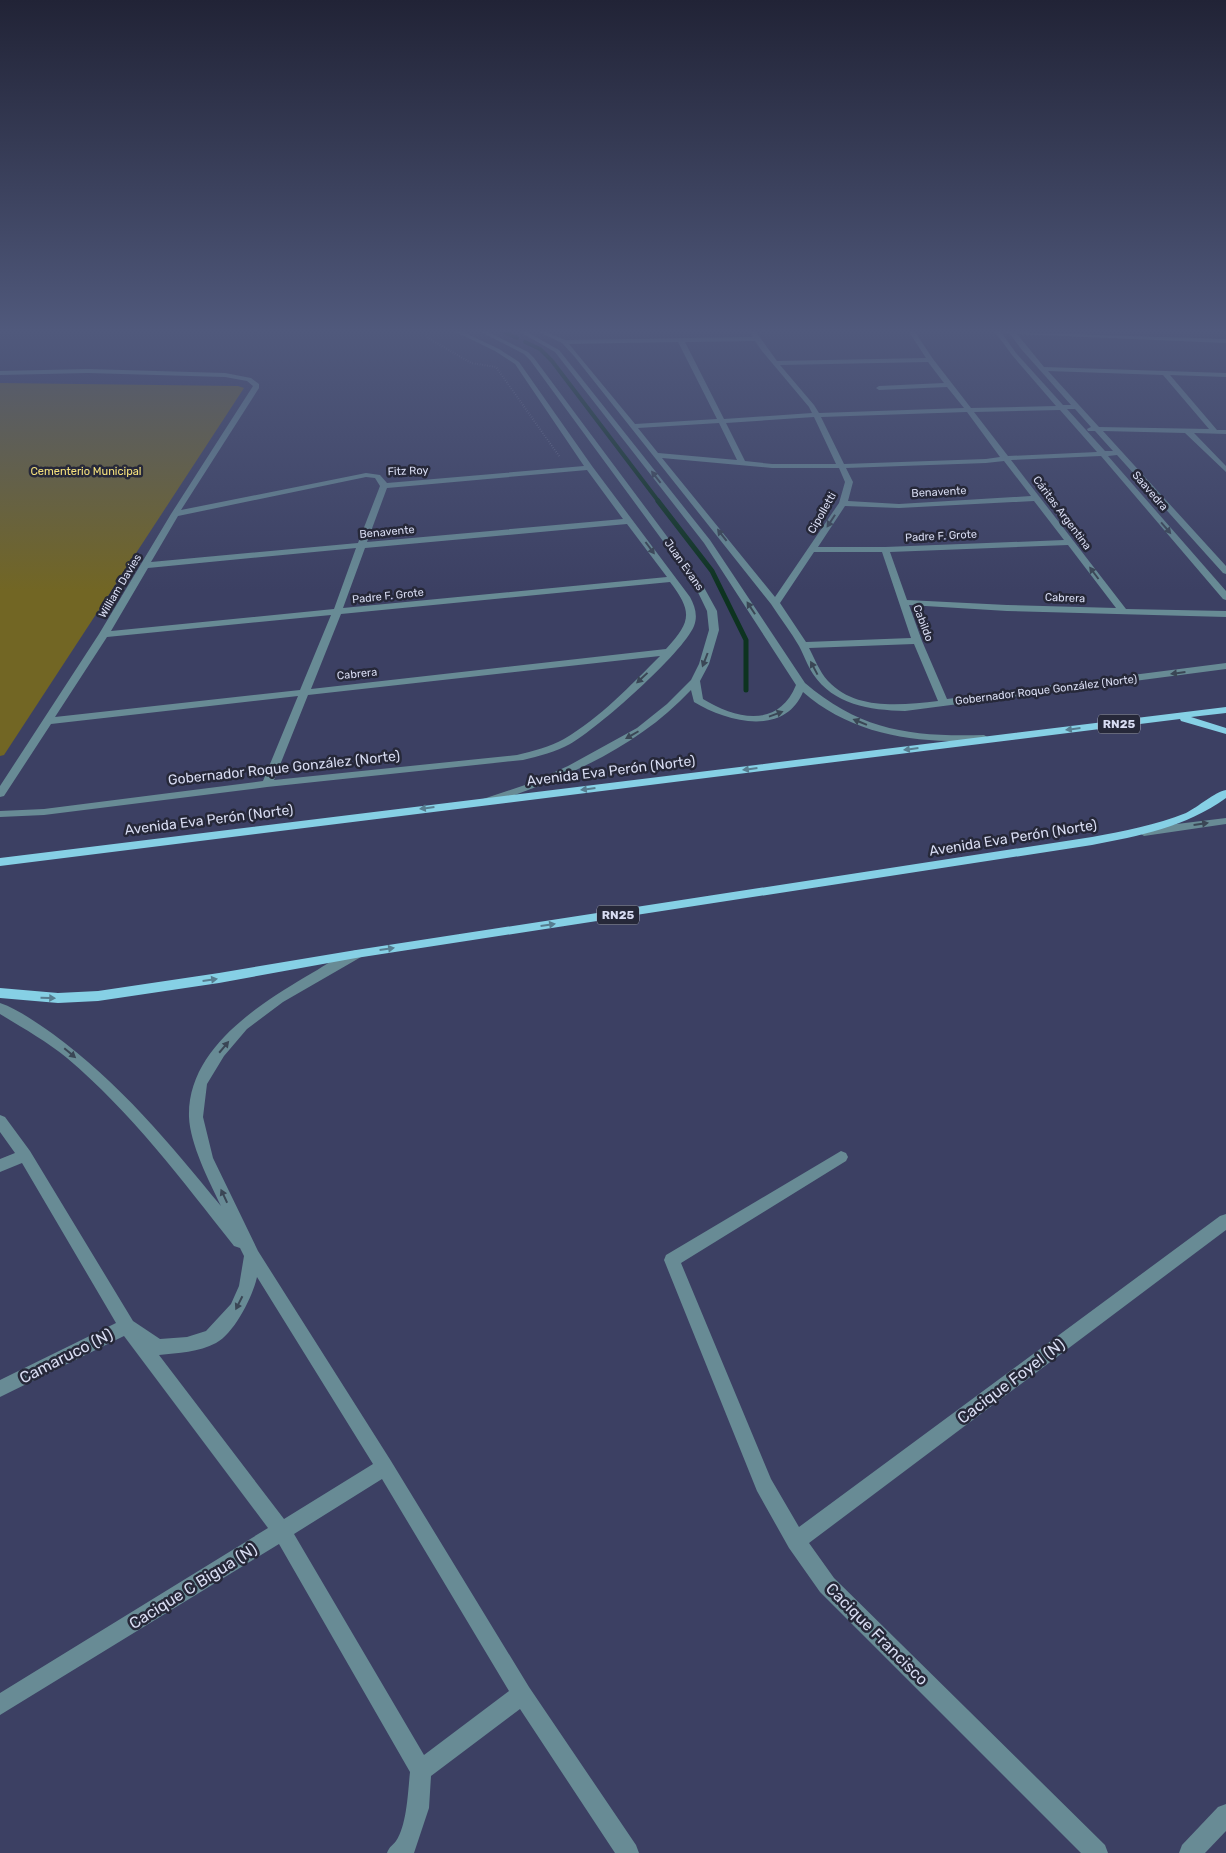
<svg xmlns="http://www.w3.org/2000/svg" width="1226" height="1853" font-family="Rubik,sans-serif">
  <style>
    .green { fill: #726624 }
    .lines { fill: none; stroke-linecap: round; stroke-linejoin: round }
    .stream-far1 { stroke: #0d3320; stroke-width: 4 }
    .stream { stroke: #0d3320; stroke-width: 5 }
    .path { stroke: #787c9a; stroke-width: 2; stroke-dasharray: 0.5 2; stroke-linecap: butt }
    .minor { fill: #688b95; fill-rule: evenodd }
    .major { fill: #86d0e5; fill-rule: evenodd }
    .oneway { fill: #3a4655 }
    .oneway2 { fill: #567c8f }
    .labels { text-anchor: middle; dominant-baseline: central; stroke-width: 5; stroke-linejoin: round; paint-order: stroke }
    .far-park-label { font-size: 11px; fill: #f4e07c; stroke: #262839 }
    .far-street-label { font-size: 11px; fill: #d8dcf2; stroke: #262839 }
    .shield { fill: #262839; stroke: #a3a6ba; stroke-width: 1 }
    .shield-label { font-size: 12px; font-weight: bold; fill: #d8dcf2 }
    .street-label { font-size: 14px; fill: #d8dcf2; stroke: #262839 }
    .near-street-label { font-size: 16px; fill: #d8dcf2; stroke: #262839 }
  </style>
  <rect width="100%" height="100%" fill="#3c4063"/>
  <!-- green -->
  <path class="green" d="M0,383L238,386L244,388L4,755L0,756Z"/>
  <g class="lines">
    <!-- stream-far1 -->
    <g class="stream-far1">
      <path d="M504,332L517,338"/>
      <path d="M525,342L540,349L552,361L659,502"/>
    </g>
    <!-- stream -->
    <path class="stream" d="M658,501L712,571L746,640V690"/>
    <!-- path -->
    <path class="path" d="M426,332L428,338L471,363L496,367L559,456"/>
    <!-- minor -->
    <g class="minor">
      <path d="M456,332H463L499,349L519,362L592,466L690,597C695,606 698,616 694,626C683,653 597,729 570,744C556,752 539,756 523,760L267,787L44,815L0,817V811L44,809L263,781L298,696L51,724L4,796L0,797V786L99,634L171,514L253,386L247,381L225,377L88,373L0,375V371L88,369L225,373L251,378L259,384V388L181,510L366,473L380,475L387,483L584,466L515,364L495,351ZM587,470L623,519L367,542L387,488ZM366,477L375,478L380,486L358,543L151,562L178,516ZM627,524L667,577L343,608L365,548ZM356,548L334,609L111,631L148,568ZM670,582C693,612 691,622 666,649L311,689L341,614ZM331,615L300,690L55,717L107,637ZM660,656C631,685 600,718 564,739C550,747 533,751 517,755L274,780L308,695Z"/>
      <path d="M481,332H488L528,352L534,358L701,582L717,611L719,630L709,664L700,681L703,699C736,719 778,729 796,685L704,543L555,352L520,332H527L559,350L710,540L805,683C861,731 912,737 984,735L989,738L988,740C976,743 962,742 949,741C896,740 844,728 803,692C784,737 727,722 694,702L691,690C638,747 564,779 491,803H483L481,801L483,799L528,784L568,766L637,728L667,704L691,680L699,664L709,630L707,611L693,582L530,360L524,354Z"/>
      <path d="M539,332H546L565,340L753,337L750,332H756L777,361L926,358L909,332H915L933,359L971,408L1056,406L1012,355L995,332H1001L1016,353L1063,405H1071L1022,350L1010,334L1004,332L1226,339V343L1017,334L1044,367L1226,373V377L1170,375L1217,430H1226V434L1194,433L1226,466V472L1185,433L1103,431L1226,566V574L1223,573L1117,455L1108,456L1226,591V600L1223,599L1101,456L1011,460L1126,609L1226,611V617L1007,611L909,605L922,641L947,699L1226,663V669L905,711C869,710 834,705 813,674C807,665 804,655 799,646C791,632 780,618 771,604L574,356L562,343ZM755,341L762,351L809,407L812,413L724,419L685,342ZM678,342L717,419L635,424L569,344ZM928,362L944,383L879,386L876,388L879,390L947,387L964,408L819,413L814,405L780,365ZM1048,371L1163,375L1209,429L1099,427ZM1067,409H1075L1091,427L1087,429L1088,431H1095L1113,451H1105ZM1060,410L1097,452L1008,456L974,412ZM967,412L1000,457L986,459L844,464L821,417ZM814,417L836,464H772L745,461L726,423ZM719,423L737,460L658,453L638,428ZM662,458L772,468H839L845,482L839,503L775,597ZM1004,461L1031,496L899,504L848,501L853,482L846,468L986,463ZM1034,501L1064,540L885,547H818L845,506L899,508ZM1068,545L1116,608L1007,605L907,600L890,552ZM814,552H882L911,638L806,642L780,603ZM914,644L938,701C902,705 856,711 828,681C819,671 815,659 809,648Z"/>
      <path d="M1226,818V824L1144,836L1138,832L1144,828Z"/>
      <path d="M356,950L362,954L361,957L283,1002L247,1029L224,1056L207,1084L203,1117L213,1158L258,1251L391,1461L529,1687L636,1845L639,1853H615L520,1709L431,1776L429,1808L414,1853H387C389,1847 393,1845 396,1841C407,1825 408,1791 410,1772L279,1544L0,1715V1693L268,1528L124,1336L0,1397V1380L116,1323L22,1163L0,1172V1159L15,1153L0,1132V1115L5,1117L30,1151L133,1321L160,1339L187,1337L206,1331L231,1304L239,1286L244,1256L240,1248L234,1246C182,1180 131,1112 67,1058C46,1041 23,1028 0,1014V1003C18,1009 37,1023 53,1034C119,1082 170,1144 221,1206C209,1181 190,1144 189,1117C187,1048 261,1003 312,973C326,965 341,954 356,950ZM257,1277L373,1464L284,1519L159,1355C178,1353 199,1352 216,1343C234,1334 253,1296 257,1277ZM382,1479L509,1691L424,1755L294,1534Z"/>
      <path d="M841,1151L846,1153L848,1157L846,1161L681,1263L771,1479L799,1527L1220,1216L1226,1214V1230L809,1543L834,1578L1105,1845L1108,1853H1081L820,1592L789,1548L757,1491L664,1260L666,1255Z"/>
      <path d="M1226,1804V1831L1205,1853H1179L1182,1845L1218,1807Z"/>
    </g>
    <!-- major -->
    <g class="major">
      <path d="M1226,707V713L1191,717L1226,728V734L1181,721L1180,719L0,866V858Z"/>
      <path d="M1226,790V798C1186,827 1139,836 1092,845L356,958L219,983L98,1001L58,1003L0,998V988L58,993L98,991L219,973L356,950L1092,837C1124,831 1156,825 1186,813C1198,807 1215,792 1226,790Z"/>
    </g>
  </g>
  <!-- one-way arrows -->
  <defs><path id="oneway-solid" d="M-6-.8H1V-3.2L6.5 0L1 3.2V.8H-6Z" transform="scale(1.25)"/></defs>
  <g class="oneway">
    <use href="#oneway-solid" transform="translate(656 477) rotate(-128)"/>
    <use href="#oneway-solid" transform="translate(831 521) rotate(123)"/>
    <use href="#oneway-solid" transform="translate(1166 528) rotate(49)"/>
    <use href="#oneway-solid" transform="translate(722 535) rotate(-128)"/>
    <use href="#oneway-solid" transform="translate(650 548) rotate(53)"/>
    <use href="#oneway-solid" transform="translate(1094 573) rotate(-127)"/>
    <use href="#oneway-solid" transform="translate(751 608) rotate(-123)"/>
    <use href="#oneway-solid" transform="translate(705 660) rotate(111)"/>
    <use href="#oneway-solid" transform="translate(814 668) rotate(-118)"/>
    <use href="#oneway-solid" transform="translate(1178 673) rotate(173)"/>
    <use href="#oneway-solid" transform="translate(642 678) rotate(137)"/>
    <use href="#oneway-solid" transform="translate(776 714) rotate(-20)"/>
    <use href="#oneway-solid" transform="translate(860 722) rotate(-158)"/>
    <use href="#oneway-solid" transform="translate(632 735) rotate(150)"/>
    <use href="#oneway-solid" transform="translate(1201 824) rotate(-8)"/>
    <use href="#oneway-solid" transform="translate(224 1047) rotate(-50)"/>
    <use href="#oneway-solid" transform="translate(70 1053) rotate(40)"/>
    <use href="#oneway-solid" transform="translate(224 1196) rotate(-115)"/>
    <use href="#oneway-solid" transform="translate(239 1303) rotate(117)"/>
  </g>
  <g class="oneway2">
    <use href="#oneway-solid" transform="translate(1073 729) rotate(173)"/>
    <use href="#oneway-solid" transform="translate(911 749) rotate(173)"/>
    <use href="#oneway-solid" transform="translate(750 769) rotate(173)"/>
    <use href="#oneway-solid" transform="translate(588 789) rotate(173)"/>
    <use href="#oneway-solid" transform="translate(427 808) rotate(173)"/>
    <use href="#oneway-solid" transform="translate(548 925) rotate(-8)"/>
    <use href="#oneway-solid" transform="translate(387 949) rotate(-8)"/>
    <use href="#oneway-solid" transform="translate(210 980) rotate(-8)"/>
    <use href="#oneway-solid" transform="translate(48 998) rotate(2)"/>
  </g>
  <!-- sky -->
  <linearGradient id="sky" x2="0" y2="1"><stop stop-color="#212336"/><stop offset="0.56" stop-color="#50597c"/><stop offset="1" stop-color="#50597c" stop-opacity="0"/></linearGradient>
  <rect width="1226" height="591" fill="url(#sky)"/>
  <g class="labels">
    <!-- far-park labels -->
    <g class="far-park-label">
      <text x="86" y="471">Cementerio Municipal</text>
    </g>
    <!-- far-street labels -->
    <g class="far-street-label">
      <text transform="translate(408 471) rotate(-2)">Fitz Roy</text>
      <text transform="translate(1150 491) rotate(49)">Saavedra</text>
      <text transform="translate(939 492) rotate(-3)">Benavente</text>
      <text transform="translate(822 513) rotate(-60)">Cipolletti</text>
      <text transform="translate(1062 513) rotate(53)">Cáritas Argentina</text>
      <text transform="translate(387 532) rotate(-5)">Benavente</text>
      <text transform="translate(941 536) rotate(-3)">Padre F. Grote</text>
      <text transform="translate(684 565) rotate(55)">Juan Evans</text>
      <text transform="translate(120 586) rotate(-59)">William Davies</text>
      <text transform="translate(388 596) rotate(-6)">Padre F. Grote</text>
      <text transform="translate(1065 598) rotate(2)">Cabrera</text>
      <text transform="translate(923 623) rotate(69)">Cabildo</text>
      <text transform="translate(357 674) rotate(-6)">Cabrera</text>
      <text transform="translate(1046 690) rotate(-7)">Gobernador Roque González (Norte)</text>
    </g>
    <!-- shield labels -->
    <g class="shield">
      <rect x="1098" y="714.5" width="42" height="19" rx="4"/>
      <rect x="597" y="905.5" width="42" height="19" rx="4"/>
    </g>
    <g class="shield-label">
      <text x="1119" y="724">RN25</text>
      <text x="618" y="915">RN25</text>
    </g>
    <!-- street labels -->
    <g class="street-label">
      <text transform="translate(284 768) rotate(-6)">Gobernador Roque González (Norte)</text>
      <text transform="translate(611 771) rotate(-7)">Avenida Eva Perón (Norte)</text>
      <text transform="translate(209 820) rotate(-7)">Avenida Eva Perón (Norte)</text>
      <text transform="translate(1013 838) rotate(-9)">Avenida Eva Perón (Norte)</text>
    </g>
    <!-- near-street labels -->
    <g class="near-street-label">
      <text transform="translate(66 1356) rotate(-27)">Camaruco (N)</text>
      <text transform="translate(1011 1381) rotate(-37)">Cacique Foyel (N)</text>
      <text transform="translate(193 1586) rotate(-32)">Cacique C Bigua (N)</text>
      <text transform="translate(877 1634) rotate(45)">Cacique Francisco</text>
    </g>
  </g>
</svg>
